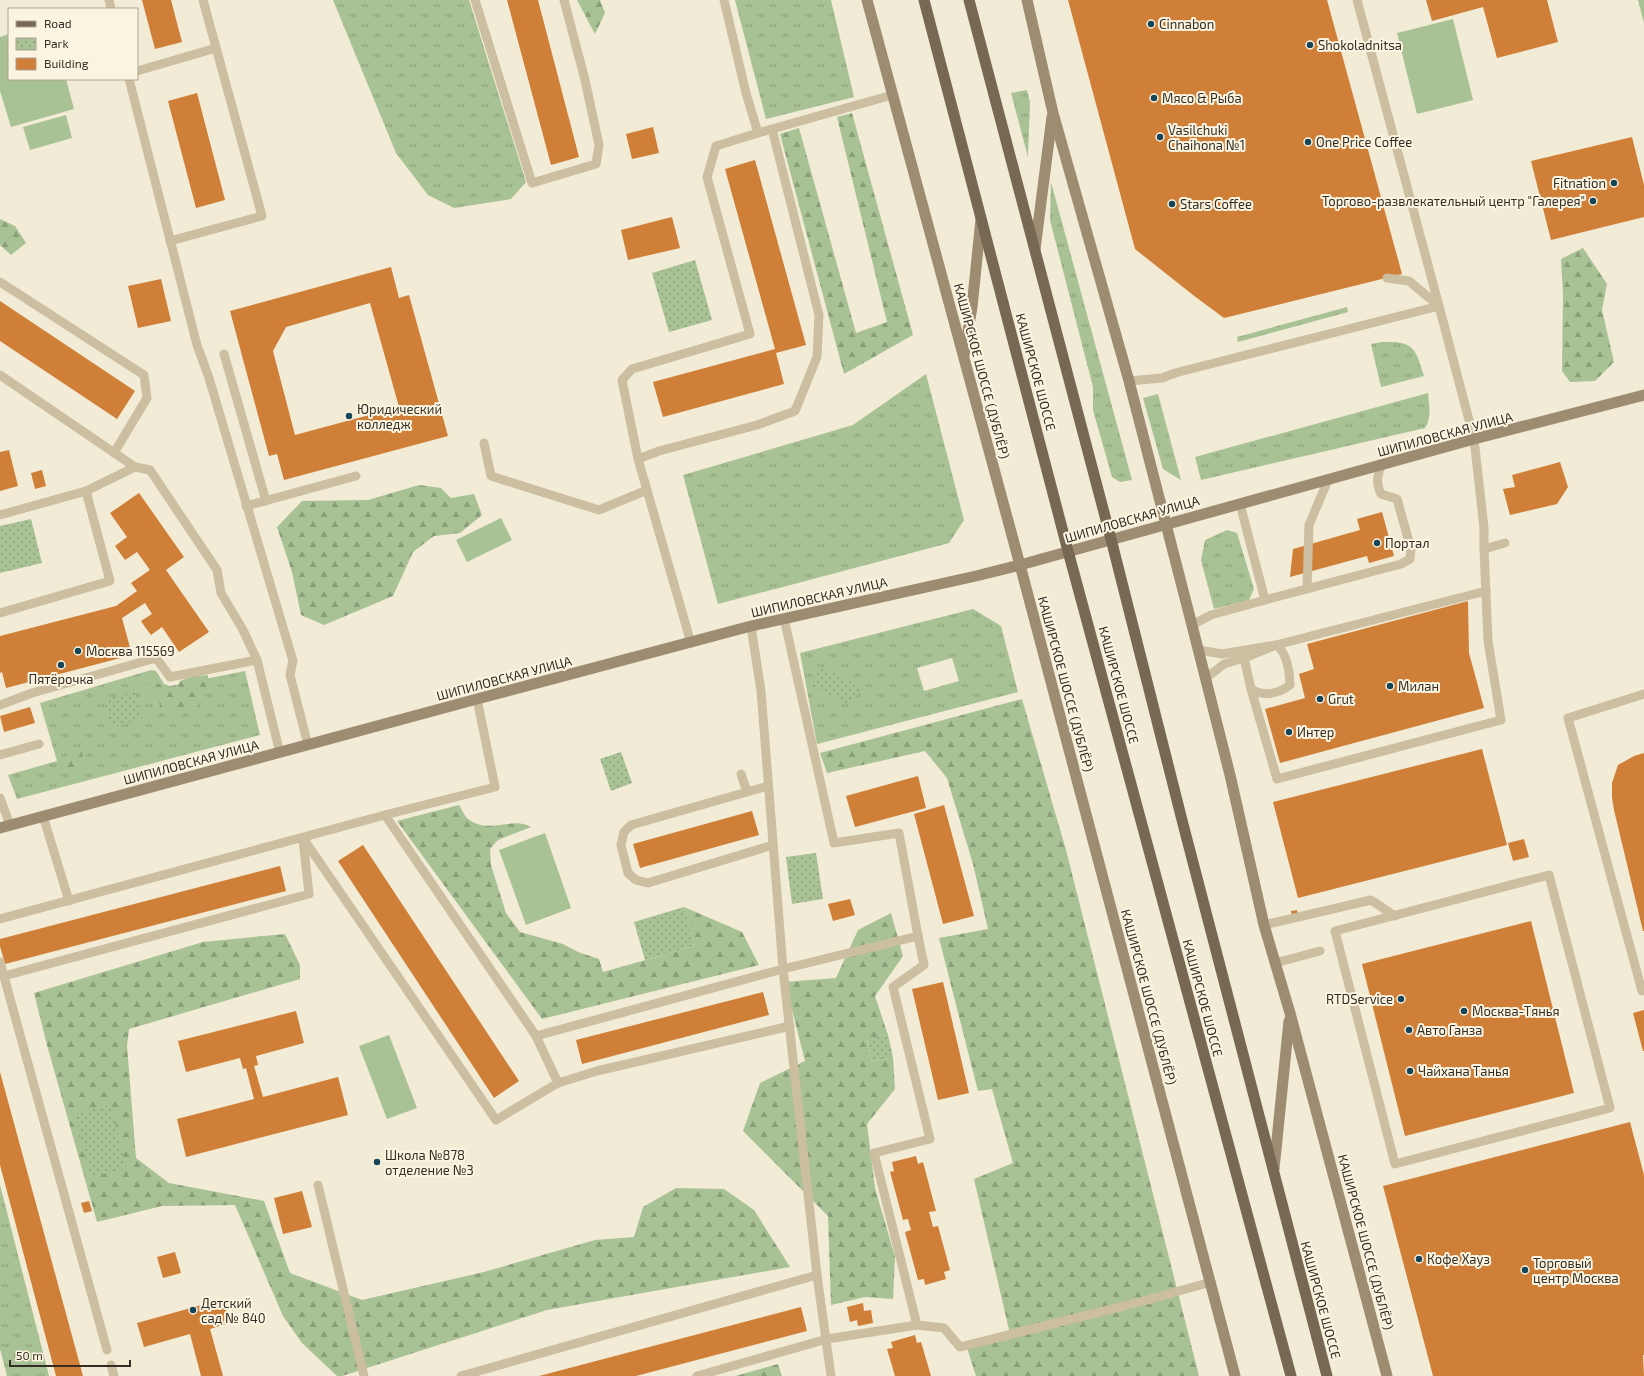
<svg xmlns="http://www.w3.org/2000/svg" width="1644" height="1376" font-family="'Exo 2',sans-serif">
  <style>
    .grass { fill: url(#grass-tufts); fill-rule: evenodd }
    .forest { fill: url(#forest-firs) }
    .park { fill: url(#park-dots) }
    .garden { fill: #a8c295 }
    .building { fill: #cf7f37; fill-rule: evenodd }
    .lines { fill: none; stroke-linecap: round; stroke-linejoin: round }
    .service { stroke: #cbbea1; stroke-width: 9 }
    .secondary { stroke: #9e8c72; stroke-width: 11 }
    .primary { stroke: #776854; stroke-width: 11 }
    .poi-dot { fill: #174558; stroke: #faf4e1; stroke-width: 1.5 }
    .labels { text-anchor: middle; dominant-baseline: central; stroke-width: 4; stroke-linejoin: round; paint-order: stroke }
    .poi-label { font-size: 13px; fill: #342d24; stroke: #faf4e1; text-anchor: start }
    .street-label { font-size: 13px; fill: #342d24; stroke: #faf4e1 }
  </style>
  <defs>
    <pattern id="grass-tufts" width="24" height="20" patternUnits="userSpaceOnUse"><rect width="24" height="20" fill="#a8c295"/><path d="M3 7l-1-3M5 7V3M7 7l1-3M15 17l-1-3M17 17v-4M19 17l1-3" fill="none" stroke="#8a9e79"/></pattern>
    <pattern id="forest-firs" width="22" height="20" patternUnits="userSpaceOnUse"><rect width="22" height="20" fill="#a8c295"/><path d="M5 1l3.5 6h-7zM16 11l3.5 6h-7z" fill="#8a9e79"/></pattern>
    <pattern id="park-dots" width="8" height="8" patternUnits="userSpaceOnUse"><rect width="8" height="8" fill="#a8c295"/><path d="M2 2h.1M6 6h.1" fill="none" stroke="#8a9e79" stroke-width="1.8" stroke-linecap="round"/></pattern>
  </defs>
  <rect width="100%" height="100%" fill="#f2ebd5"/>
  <!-- grass -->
  <g class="grass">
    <path d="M333,0H469L526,182L511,199L454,208L428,195L396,153Z"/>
    <path d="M735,0H831L854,97L766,119Z"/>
    <path d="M1638,0H1644V23Z"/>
    <path d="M1027,90L1030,102L1028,157L1011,93Z"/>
    <path d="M1051,182L1132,480L1120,482L1112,477L1093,410V387L1050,220Z"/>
    <path d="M1347,307L1348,312L1238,342L1237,337Z"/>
    <path d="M1382,342C1414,341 1415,347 1424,376L1381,387L1371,344Z"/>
    <path d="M926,374L964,520L949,543L718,604L683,475L853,425Z"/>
    <path d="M1428,393C1429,405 1432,417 1425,428L1201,480L1195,457Z"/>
    <path d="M1158,394L1181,480L1163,469L1143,398Z"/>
    <path d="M1227,530L1237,533L1254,589L1249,600L1214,609L1201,560L1205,540Z"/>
    <path d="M973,609L1001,626L1018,692L817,744L800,653ZM952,658L959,681L924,691L917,668Z"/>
    <path d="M151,670L156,671L164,684L170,686L245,671L260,735L17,799L8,775L57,761L40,703Z"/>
    <path d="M0,1185L49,1376H7L0,1349Z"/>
  </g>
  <!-- forest -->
  <g class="forest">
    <path d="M577,0H600L605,13L595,34Z"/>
    <path d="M852,113L913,335L844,374L780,134L799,128L856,333L887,322L837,117Z"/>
    <path d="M0,219L15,226L26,243L11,255L0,245Z"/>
    <path d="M1583,248L1607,284L1602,310L1614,362L1595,381L1570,382L1562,371L1563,295L1561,259Z"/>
    <path d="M419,485L441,488L451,498L474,494L482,515L460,533L434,536L413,552L393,596L324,625L301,615L292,572L277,527L302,501L368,500Z"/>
    <path d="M208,675V691L204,692L197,706L185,712L180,717L172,712L160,707L158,695L144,686C154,681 157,681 165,689L177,690L180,681L194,676Z"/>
    <path d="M1022,699L1066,850L1199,1376H976L966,1345L1010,1334L974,1179L1013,1163L992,1089L978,1091L939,938L988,929L973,864L947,778L925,751L827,773L820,753Z"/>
    <path d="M71,752H82L83,762L80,772L66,769L62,759Z"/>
    <path d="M459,805C462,809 464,816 468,819C488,835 512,816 531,827L498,840L490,849L491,865L506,913L520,932L563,944L578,952L599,959L603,972L695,946L684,907L742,932L759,965L542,1019L397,821Z"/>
    <path d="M891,913L903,956L875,996L888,1035L867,1040L872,1062L893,1057L895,1089L867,1124L875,1188L895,1257L893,1299L865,1297L831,1305L828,1216L743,1131L760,1083L805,1061L785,982L836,978L858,930Z"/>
    <path d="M285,934L300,965V979L129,1029L127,1046L136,1158L169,1183L264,1201L290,1273L362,1300L484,1272L595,1240L634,1237L643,1207L676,1188L724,1189L754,1210L790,1267L547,1310L342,1376H337L302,1343L283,1316L235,1205L162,1206L97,1222L47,1045L34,993L203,942Z"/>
    <path d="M778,1364L782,1376H735Z"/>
  </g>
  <!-- park -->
  <g class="park">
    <path d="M695,260L712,320L669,332L652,273Z"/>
    <path d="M31,519L42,563L0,573V526Z"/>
    <path d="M820,667L861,687L851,706L810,686Z"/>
    <path d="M135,691L142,719L111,728L104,700Z"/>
    <path d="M621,752L632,783L611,791L600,759Z"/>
    <path d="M816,853L823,899L792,904L786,857Z"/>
    <path d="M684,907L695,946L645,960L634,922Z"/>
    <path d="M888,1035L893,1057L872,1062L867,1039Z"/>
    <path d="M111,1105L126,1169L90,1177L75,1113Z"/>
  </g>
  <!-- garden -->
  <g class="garden">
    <path d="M1453,19L1473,100L1417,114L1397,33Z"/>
    <path d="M9,34V79H66L74,109L11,127L0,91V37Z"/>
    <path d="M66,115L72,138L30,150L23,127Z"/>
    <path d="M501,518L512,540L467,562L456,540Z"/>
    <path d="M545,833L571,908L526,925L499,850Z"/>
    <path d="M389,1035L417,1108L387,1119L359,1046Z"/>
  </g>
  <!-- building -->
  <g class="building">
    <path d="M142,0H171L182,42L155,49Z"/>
    <path d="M507,0H538L579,157L551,165Z"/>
    <path d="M1068,0H1327L1402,274L1224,318L1193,295L1135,249Z"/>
    <path d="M1426,0H1547L1558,42L1497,58L1483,7L1432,21Z"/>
    <path d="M197,93L225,200L196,208L168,101Z"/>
    <path d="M653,127L659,153L632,159L626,134Z"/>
    <path d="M1632,137L1644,185V217L1551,240L1531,161Z"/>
    <path d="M755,160L806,345L776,353L784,384L663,417L653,382L775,349L725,169Z"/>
    <path d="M672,217L680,248L628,260L621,230Z"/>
    <path d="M391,267L399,298L409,295L448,436L284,480L277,454L269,456L230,311ZM370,303L399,407L295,435L273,351L286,327Z"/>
    <path d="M161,279L171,321L138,328L128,286Z"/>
    <path d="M0,301L135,391L117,419L0,341Z"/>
    <path d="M9,450L18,486L0,491V452Z"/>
    <path d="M1560,462L1568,487L1557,504L1510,515L1503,489L1515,487L1512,475Z"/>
    <path d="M42,470L46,486L35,489L31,473Z"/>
    <path d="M139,493L184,557L166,570L209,632L179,652L162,627L151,635L145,627L141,621L152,614L145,603L122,618L132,655L6,688L2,672L0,673V636L116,606L137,591L131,583L150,570L137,552L125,560L115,546L127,537L110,513Z"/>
    <path d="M1382,512L1394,556L1369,563L1367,556L1290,577L1293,549L1360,530L1357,519Z"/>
    <path d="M1468,601L1469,653L1484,708L1280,763L1265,709L1305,698L1299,674L1314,669L1307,644Z"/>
    <path d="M30,707L35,723L4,732L0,716Z"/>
    <path d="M1482,749L1507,845L1298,898L1273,802Z"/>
    <path d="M1644,753V931H1643L1614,810L1612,797V783L1618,765L1634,756Z"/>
    <path d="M918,776L926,808L855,827L846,796Z"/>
    <path d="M944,805L974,916L943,924L914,814Z"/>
    <path d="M752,811L759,835L640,868L633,844Z"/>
    <path d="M1524,839L1529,857L1513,861L1508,843Z"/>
    <path d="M363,845L519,1081L494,1098L338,861Z"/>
    <path d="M280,866L286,891L5,964L0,946V939Z"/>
    <path d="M850,899L855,915L833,921L828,904Z"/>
    <path d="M1297,910L1298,914L1292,916L1291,911Z"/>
    <path d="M1531,921L1574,1093L1405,1136L1362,964Z"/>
    <path d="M943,982L969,1093L938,1100L912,989Z"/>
    <path d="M763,992L769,1015L582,1064L576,1040Z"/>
    <path d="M1644,1010V1051H1643L1633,1013Z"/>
    <path d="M296,1011L304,1043L256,1056L258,1065L254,1066L263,1097L338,1077L348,1115L186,1157L177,1119L254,1099L246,1068L243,1069L240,1058L186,1072L178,1041Z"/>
    <path d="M0,1072L83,1376H56L0,1165Z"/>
    <path d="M1630,1122L1644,1175V1355H1643L1644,1376H1433L1383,1186Z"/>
    <path d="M916,1156L918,1164L923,1162L936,1211L929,1212L933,1227L938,1226L950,1270L944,1272L946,1279L925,1285L924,1279L918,1280L905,1232L911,1230L908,1219L903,1220L890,1172L894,1171L892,1162Z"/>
    <path d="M302,1191L312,1227L283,1234L274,1198Z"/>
    <path d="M89,1201L92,1211L84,1213L81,1203Z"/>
    <path d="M175,1252L181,1273L163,1278L157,1257Z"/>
    <path d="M223,1299L230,1323L210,1329L223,1376H201L190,1334L144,1347L137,1323Z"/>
    <path d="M863,1303L864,1311L871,1310L873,1323L858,1326L857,1320L850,1322L847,1307Z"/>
    <path d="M801,1307L807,1331L636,1376H539Z"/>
    <path d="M915,1335L917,1343L921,1342L931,1376H895L887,1349L893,1348L891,1342Z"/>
  </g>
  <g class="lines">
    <!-- service -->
    <g class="service">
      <path d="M109,0L111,9"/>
      <path d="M475,0L532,183L596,164L599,145L585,80L564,0"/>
      <path d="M724,0L746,93L758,133"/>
      <path d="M137,71L216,48"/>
      <path d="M129,79L197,345L209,378L293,661L290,675L308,745"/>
      <path d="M170,241L262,216L203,0"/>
      <path d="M1387,278L1409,281L1439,306L1474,439L1484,528V549L1505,543"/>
      <path d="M0,282L144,375L147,398L114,453"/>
      <path d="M224,354L266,501"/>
      <path d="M0,375L135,467L150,470L217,570L221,593L243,630L257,660L280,753"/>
      <path d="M1129,381L1162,378L1175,373L1439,306L1357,0"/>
      <path d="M484,443L491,476L599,510L647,490"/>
      <path d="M638,459L659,451L757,425L795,411L817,357L819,315L772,129"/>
      <path d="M1240,504L1265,600L1401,564L1410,559L1411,549L1397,499L1381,494C1376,483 1377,477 1381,466"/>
      <path d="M246,506L356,476"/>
      <path d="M0,515L86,491L135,467"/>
      <path d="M1307,589L1309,525L1328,480"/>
      <path d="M0,613L110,581L86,491"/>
      <path d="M784,618L834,843L899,833L918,936L783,969L817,1275L831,1376"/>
      <path d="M1192,625L1211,615L1265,600"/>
      <path d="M691,643L638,459L622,380L632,369L750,334L707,177L716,146L758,133L892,95"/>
      <path d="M1199,650L1222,654L1276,645C1287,652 1290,673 1290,685C1278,694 1264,697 1251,689L1244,658"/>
      <path d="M1206,678L1224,664L1244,658L1276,645L1486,591"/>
      <path d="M1251,689L1277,779L1501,720L1488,641L1484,549"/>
      <path d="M477,699L495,787L385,815L536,1036L783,969L761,691L751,626"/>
      <path d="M0,705L32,693L156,658L170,677L257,660"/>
      <path d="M0,755L39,744"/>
      <path d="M741,774L747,792"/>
      <path d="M768,786L631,825L624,832L621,845L628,873L636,880L648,883L773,845"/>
      <path d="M0,798L10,825"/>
      <path d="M43,816L69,901"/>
      <path d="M303,838L496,1120L558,1083"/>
      <path d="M1549,875L1610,1108L1395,1164L1335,931Z"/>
      <path d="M0,919L385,815"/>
      <path d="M1264,925L1371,900L1395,916"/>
      <path d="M0,962L107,1350"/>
      <path d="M1275,963L1320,951"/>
      <path d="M4,976L309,894L303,840"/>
      <path d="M1642,991L1568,718L1644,694"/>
      <path d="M536,1036L558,1083L597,1071L790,1026"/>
      <path d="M318,1185L364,1376"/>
      <path d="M917,1325L874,1153L930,1139L893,987L924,965L918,936"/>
      <path d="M111,1365L114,1376"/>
      <path d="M461,1376L817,1275"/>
      <path d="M697,1376L827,1339L917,1325L944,1328L960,1347L1136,1303L1211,1282"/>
    </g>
    <!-- secondary -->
    <g class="secondary">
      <path d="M867,0L1020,565L1235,1376"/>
      <path d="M1027,0L1053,113L1129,381L1192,625L1230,775L1264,925L1290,1013L1387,1376"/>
      <path d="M1035,249L1052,117"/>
      <path d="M964,355L972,307L981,219"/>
      <path d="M0,828L477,699L751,626L976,576L1020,565L1474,439L1644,395"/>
      <path d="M1274,1169L1289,1021"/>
    </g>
    <!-- primary -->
    <g class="primary">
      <path d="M924,0L1068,551L1291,1376"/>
      <path d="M969,0L1111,539L1183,824L1327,1376"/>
    </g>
  </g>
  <!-- markers -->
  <g class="poi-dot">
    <circle cx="1151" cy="24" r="4"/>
    <circle cx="1310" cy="45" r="4"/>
    <circle cx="1154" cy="98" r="4"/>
    <circle cx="1160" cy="137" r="4"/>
    <circle cx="1308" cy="142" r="4"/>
    <circle cx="1614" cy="183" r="4"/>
    <circle cx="1593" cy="201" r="4"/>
    <circle cx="1172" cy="204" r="4"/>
    <circle cx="349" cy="416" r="4"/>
    <circle cx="1377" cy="543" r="4"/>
    <circle cx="78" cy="651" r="4"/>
    <circle cx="61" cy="665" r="4"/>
    <circle cx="1390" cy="686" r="4"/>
    <circle cx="1320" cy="699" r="4"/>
    <circle cx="1289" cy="732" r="4"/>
    <circle cx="1401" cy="999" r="4"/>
    <circle cx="1464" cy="1011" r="4"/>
    <circle cx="1409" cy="1030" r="4"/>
    <circle cx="1410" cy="1071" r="4"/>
    <circle cx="377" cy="1162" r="4"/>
    <circle cx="1419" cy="1259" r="4"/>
    <circle cx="1525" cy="1270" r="4"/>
    <circle cx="193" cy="1310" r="4"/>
  </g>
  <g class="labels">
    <!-- poi labels -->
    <g class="poi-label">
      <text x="1159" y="24">Cinnabon</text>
      <text x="1318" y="45">Shokoladnitsa</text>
      <text x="1162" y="98">Мясо &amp; Рыба</text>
      <text x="1168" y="130">Vasilchuki<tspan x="1168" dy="15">Chaihona №1</tspan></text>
      <text x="1316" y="142">One Price Coffee</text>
      <text x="1606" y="183" text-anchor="end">Fitnation</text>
      <text x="1585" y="201" text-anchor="end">Торгово-развлекательный центр "Галерея"</text>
      <text x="1180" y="204">Stars Coffee</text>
      <text x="357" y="409">Юридический<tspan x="357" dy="15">колледж</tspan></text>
      <text x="1385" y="543">Портал</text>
      <text x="86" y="651">Москва 115569</text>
      <text x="61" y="679" text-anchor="middle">Пятёрочка</text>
      <text x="1398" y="686">Милан</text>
      <text x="1328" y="699">Grut</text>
      <text x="1297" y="732">Интер</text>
      <text x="1393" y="999" text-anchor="end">RTDService</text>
      <text x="1472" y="1011">Москва-Тянья</text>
      <text x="1417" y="1030">Авто Ганза</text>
      <text x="1418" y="1071">Чайхана Танья</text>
      <text x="385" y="1155">Школа №878<tspan x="385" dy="15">отделение №3</tspan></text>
      <text x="1427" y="1259">Кофе Хауз</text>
      <text x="1533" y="1263">Торговый<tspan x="1533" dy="15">центр Москва</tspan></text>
      <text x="201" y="1303">Детский<tspan x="201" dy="15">сад № 840</tspan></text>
    </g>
    <!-- street labels -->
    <g class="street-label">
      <text transform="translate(982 371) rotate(75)">КАШИРСКОЕ ШОССЕ (ДУБЛЁР)</text>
      <text transform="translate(1036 372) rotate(75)">КАШИРСКОЕ ШОССЕ</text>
      <text transform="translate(1445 434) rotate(-15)">ШИПИЛОВСКАЯ УЛИЦА</text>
      <text transform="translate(1132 519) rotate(-16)">ШИПИЛОВСКАЯ УЛИЦА</text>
      <text transform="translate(819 597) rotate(-13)">ШИПИЛОВСКАЯ УЛИЦА</text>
      <text transform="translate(504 678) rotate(-15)">ШИПИЛОВСКАЯ УЛИЦА</text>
      <text transform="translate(1066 684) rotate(75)">КАШИРСКОЕ ШОССЕ (ДУБЛЁР)</text>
      <text transform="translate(1119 685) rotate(75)">КАШИРСКОЕ ШОССЕ</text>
      <text transform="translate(191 762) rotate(-15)">ШИПИЛОВСКАЯ УЛИЦА</text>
      <text transform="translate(1149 997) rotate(75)">КАШИРСКОЕ ШОССЕ (ДУБЛЁР)</text>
      <text transform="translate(1203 998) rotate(75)">КАШИРСКОЕ ШОССЕ</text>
      <text transform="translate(1366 1242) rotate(75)">КАШИРСКОЕ ШОССЕ (ДУБЛЁР)</text>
      <text transform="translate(1321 1300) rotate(75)">КАШИРСКОЕ ШОССЕ</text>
    </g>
  </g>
  <!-- legend -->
  <rect x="8" y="8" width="130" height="72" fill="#faf4e1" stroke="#aba495"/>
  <rect x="16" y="21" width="20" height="6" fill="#776854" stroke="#aba495"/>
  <text x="44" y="28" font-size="12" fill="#342d24">Road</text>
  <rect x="16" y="38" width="20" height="12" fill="url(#park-dots)" stroke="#aba495"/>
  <text x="44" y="48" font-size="12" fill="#342d24">Park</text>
  <rect x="16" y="58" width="20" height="12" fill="#cf7f37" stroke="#aba495"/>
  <text x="44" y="68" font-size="12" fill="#342d24">Building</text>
  <!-- scale -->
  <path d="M10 1360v6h120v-6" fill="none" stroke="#342d24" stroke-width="2"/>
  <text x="16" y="1360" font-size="12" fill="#342d24" stroke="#faf4e1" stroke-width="3" paint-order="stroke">50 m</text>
</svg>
